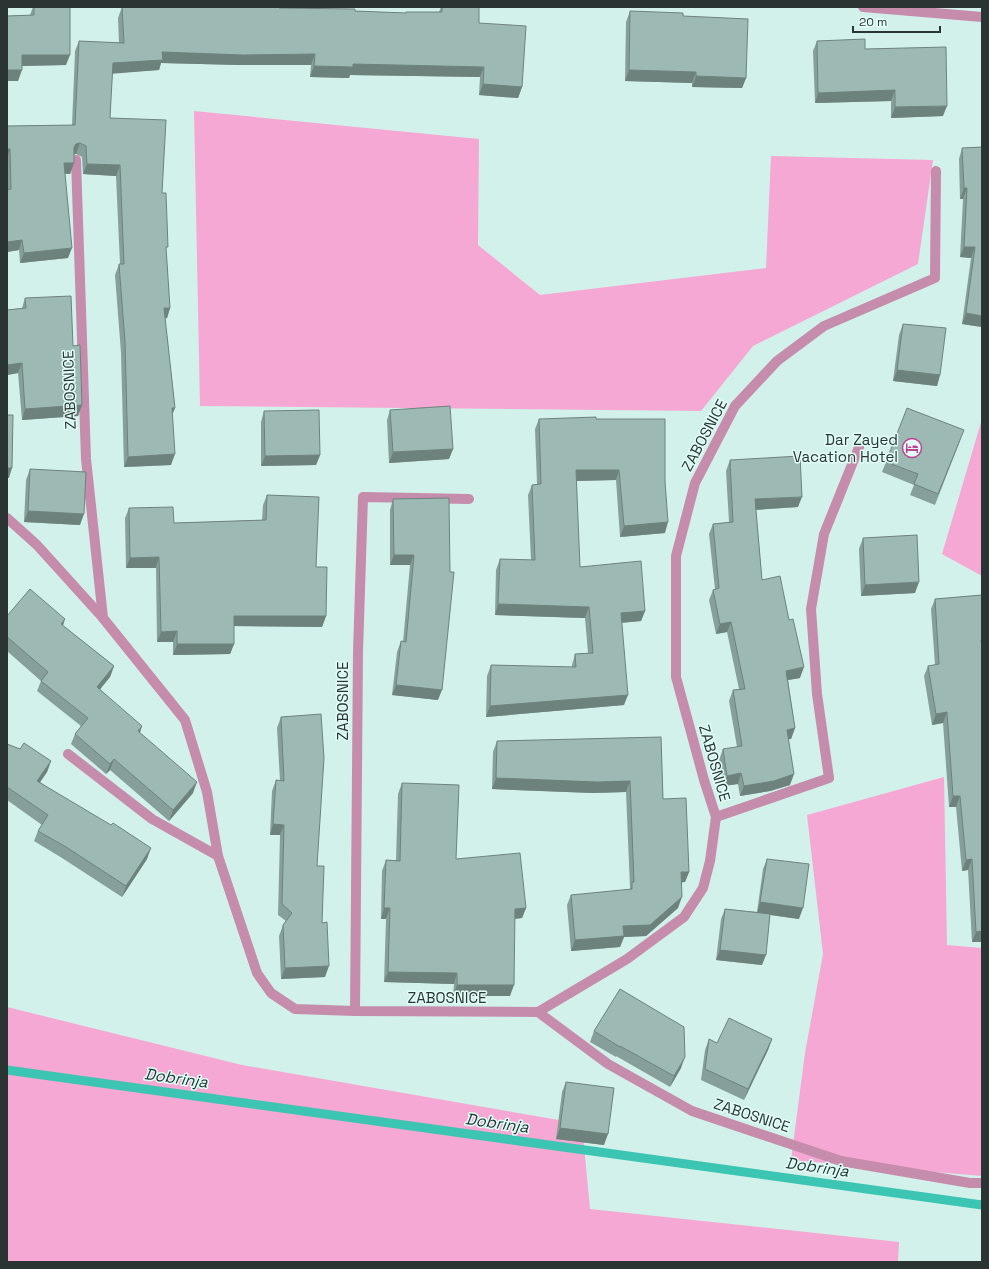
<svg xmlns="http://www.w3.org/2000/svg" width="989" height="1269" font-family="'Space Grotesk',sans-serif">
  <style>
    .green { fill: #f5a8d3 }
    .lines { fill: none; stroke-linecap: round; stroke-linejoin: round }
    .stream { stroke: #3bc5b2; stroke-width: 9 }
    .minor { stroke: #c58cac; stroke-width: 10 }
    .wall { fill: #879f9a }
    .shaded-wall { fill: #6e827d }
    .building { fill: #9db9b3; stroke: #6e827d }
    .labels { text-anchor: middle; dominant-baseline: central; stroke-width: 3; stroke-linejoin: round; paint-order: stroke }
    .street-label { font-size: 15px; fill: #2a3533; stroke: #e1fef8 }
    .poi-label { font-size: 15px; fill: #2a3533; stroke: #e1fef8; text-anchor: end }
    .water-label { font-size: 16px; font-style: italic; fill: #1d3430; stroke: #e1fef8 }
  </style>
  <rect width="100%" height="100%" fill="#d3f1eb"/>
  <!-- green -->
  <g class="green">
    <path d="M194,111L479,139L478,245L540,295L766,268L771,156L933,160L918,264L753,346L701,411L200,406Z"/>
    <path d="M982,419V576L942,554Z"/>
    <path d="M944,777L947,945L982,948V1176L791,1160L805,1053L823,954L807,815Z"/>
    <path d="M7,1007L242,1065L582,1124L590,1209L899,1242L898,1262H7Z"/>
  </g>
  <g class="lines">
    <!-- stream -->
    <path class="stream" d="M7,1070L982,1205"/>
    <!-- minor -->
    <g class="minor">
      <path d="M863,7L982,17"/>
      <path d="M76,160L86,459L103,618"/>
      <path d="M7,518L37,545L103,618L185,720L207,792L218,856L257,973L271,993L295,1009L355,1011L538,1012L608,1064L692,1111L841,1161L970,1183H982"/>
      <path d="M68,754L152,819L218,856"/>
      <path d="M716,817L829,778L817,694L811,609L824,534L859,447"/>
      <path d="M355,1011L358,652L363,497L469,499"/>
      <path d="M538,1012L627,959L684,917L703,888L710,861L716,817L704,780L676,677V556L695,483L735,406L777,361L824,326L935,278L936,171"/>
    </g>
  </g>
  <!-- wall -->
  <g class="wall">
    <path d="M33,7H70L66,65L22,66L18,81H7V16L30,15Z"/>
    <path d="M122,7L279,8L406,13V12H439L441,7H479V23L522,87L518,98L479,95L480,77L350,75L349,78L310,77L311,65H239L161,63L159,70L112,73L110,118L162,193L170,308L167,318L165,319L175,408L172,414L171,465L124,467L121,353L115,275L119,264H120L116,176L83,174L82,157L76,154H74V163L70,174H65L68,258L20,263L19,250L7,252V126L72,125L75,51L79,41L119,43L118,18Z"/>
    <path d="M630,11L683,16L746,78L742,88L692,87V83L625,81L626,22Z"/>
    <path d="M817,41L865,49L943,116L891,118V101L815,103L813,51Z"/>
    <path d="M982,147V327L962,324L971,258L960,257L963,199H960L959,159L962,148Z"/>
    <path d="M25,298L73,346L82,405L78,416L22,420L18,373L7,375V310L22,308Z"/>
    <path d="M903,324L940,375L937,386L893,381L899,335Z"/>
    <path d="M390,410L453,449L449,459L389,463L387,420Z"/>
    <path d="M264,411L320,455L316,465L261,466V422Z"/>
    <path d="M539,419H596L665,533L620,537L616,480L576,481L580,567L645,611L641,621L622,623L624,705L486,717L487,676L491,665L572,667V665L575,654L588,653L585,618L495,615L496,570L500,559L531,560L528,495L532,485L537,484L535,429Z"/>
    <path d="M960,441L935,505L910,495L914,485L882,472L886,462Z"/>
    <path d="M730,460L798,507L756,510L762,580L800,678L788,680L795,728L791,739H788L790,785L770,791L740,796L738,784L723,786L719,760L723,749L737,747L729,701L733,690L739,689L727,632L716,634L709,600L713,590L715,589L709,534L713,524L729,522L726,471Z"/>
    <path d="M30,469L80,525L24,522L26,480Z"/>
    <path d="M267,495L316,567L326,616L322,627L234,626V644L230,654L173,655V642H157L156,568H126L125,518L129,508L174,523L262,520L263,505Z"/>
    <path d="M449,498L438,700L392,695L397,652L401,641L403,642L410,565H390V510L393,499Z"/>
    <path d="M863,538L915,593L861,596L859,549Z"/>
    <path d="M982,595V942H972L968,870L962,871L956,807H949L943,723L932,725L924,676L928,666L935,665L931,609L935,599Z"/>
    <path d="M7,616L63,626L114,666L110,677L100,689L193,793L169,821L110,770L106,774L71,744L75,734L81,726L37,691L41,681L7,651Z"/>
    <path d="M281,717L317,866L322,923L325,977L281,979L279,936L283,925L286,921L278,915L280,835H270L272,791L276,780L280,781L277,728Z"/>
    <path d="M661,737L663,799L689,872L685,882H681L678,908L646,936L624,937L620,947L571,951L567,905L571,895L630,890V888L626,792L593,793L492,789L493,752L497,741Z"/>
    <path d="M7,744L51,761L47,772L40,782L147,859L122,897L62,858L34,841L38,831L42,825L7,800Z"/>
    <path d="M402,783L456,859L526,908L522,918L515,919L510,996H453L454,984L384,982L386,919H381L382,871L386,860H396L398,794Z"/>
    <path d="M767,859L799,919L770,915L762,965L716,960L721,919L725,909L757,912L763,869Z"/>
    <path d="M594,1031L681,1068L670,1087L616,1056V1057L590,1042Z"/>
    <path d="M709,1039L717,1043L772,1039L768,1050L744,1100L701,1080L705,1050Z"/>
    <path d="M566,1082L604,1145L556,1139L562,1092Z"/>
  </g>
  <!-- shaded-wall -->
  <g class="shaded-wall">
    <path d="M162,52L315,54L311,65H239L161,63L159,70L109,74L113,63Z"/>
    <path d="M22,55H70L66,65L18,66Z"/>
    <path d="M353,64L484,67L480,77L350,75L349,78L310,77L314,66Z"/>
    <path d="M7,70H22L18,81H7Z"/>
    <path d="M629,70L696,72L692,83L625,81Z"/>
    <path d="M696,76L746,78L742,88L692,87Z"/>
    <path d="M483,84L522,87L518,98L479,95Z"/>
    <path d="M895,90L891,101L815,103L818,93Z"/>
    <path d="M947,106L943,116L891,118L895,107Z"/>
    <path d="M80,143L76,154L72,155L74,147L76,144Z"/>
    <path d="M7,149H10L7,158Z"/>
    <path d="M64,163H74L70,174L60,173Z"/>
    <path d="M87,164L120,165L116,176L83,174Z"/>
    <path d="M964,188H967L963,199H960Z"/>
    <path d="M22,240L19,250L7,252V242Z"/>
    <path d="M964,247H975L971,258L960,257Z"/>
    <path d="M72,248L68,258L20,263L24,253Z"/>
    <path d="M164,308H170L167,318L160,319Z"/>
    <path d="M966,313L982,316V327L962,324Z"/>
    <path d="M22,363L18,373L7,375V365Z"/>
    <path d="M897,370L940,375L937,386L893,381Z"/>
    <path d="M82,405L78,416L22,420L25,409Z"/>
    <path d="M172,408H175L171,418Z"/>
    <path d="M453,449L449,459L389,463L393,452Z"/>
    <path d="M175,454L171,465L124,467L128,457Z"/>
    <path d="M320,455L316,465L261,466L265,456Z"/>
    <path d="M7,468H12L9,478H7Z"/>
    <path d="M576,470H619L616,480L572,481Z"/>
    <path d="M802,497L798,507L751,510L755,499Z"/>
    <path d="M28,511L84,514L80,525L24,522Z"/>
    <path d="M668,522L665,533L620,537L624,526Z"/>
    <path d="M394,555H414L410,565H390Z"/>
    <path d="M159,557L156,568H126L130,558Z"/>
    <path d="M919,582L915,593L861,596L865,585Z"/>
    <path d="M498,604L589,607L585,618L495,615Z"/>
    <path d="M645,611L641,621L617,623L621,613Z"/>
    <path d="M234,616H326L322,627L230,626Z"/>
    <path d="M65,619L62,629L61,624Z"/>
    <path d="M731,622L727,632L716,634L720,624Z"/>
    <path d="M177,631L173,642H157L161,632Z"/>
    <path d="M177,644H234L230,654L173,655Z"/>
    <path d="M114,666L110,677L93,698L97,687Z"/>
    <path d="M804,667L800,678L782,681L786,671Z"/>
    <path d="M396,685L442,690L438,700L392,695Z"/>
    <path d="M628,695L624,705L486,717L490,706Z"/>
    <path d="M947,712L943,723L932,725L936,714Z"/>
    <path d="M142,726L139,736L138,731Z"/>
    <path d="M795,728L791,739L783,740L787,730Z"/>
    <path d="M114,759L110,770L106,774L110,764Z"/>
    <path d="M51,761L47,772L34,791L37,781Z"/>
    <path d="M741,773L738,784L723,786L727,776Z"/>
    <path d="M794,774L790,785L770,791L740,796L744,786Z"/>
    <path d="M496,778L630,781L626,792L593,793L492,789Z"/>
    <path d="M197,782L193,793L169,821L173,810Z"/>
    <path d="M953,796H960L956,807H949Z"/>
    <path d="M273,824L284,825L280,835H270Z"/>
    <path d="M151,848L147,859L122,897L126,886Z"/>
    <path d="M972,859L968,870L962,871L966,860Z"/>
    <path d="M681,872H689L685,882L677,883Z"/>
    <path d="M682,897L678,908L646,936L624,937L620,947L571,951L575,940L623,926Z"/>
    <path d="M760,902L803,908L799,919L757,913Z"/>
    <path d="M384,908H390L386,919H381Z"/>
    <path d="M526,908L522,918L511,919L515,909Z"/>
    <path d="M982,931V942H972L976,932Z"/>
    <path d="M720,950L766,955L762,965L716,960Z"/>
    <path d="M329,966L325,977L281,979L285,968Z"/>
    <path d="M388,972L457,973L454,984L384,982Z"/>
    <path d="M457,985H514L510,996H453Z"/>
    <path d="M772,1039L768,1050L744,1100L748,1089Z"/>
    <path d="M685,1057L681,1068L670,1087L674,1076Z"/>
    <path d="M560,1128L608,1134L604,1145L556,1139Z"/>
  </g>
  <!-- building -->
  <g class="building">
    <path d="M34,7H70V55H22V70H7V16L34,15Z"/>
    <path d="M122,7H279V8L355,9V11L406,13V12H442V7H479V23L526,26L522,87L483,84L484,67L353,64V67L314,66L315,54L243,55L162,52L163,60L113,63L110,118L166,120L162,193H166L168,247H166L170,308H164L175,408H172L175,454L128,457L125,342L119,264H124L120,165L87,164L86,146L80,143L76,144L74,147V163H64L72,248L24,253L22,240L7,242V190L11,189L10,149H7V126L75,125L79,41L124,43Z"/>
    <path d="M630,11L683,13V16L748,19L746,78L696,76V72L629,70Z"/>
    <path d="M865,39V49L946,47L947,106L895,107V90L818,93L817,41Z"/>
    <path d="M982,147V316L966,313L975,247H964L967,188H964L962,148Z"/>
    <path d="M71,296L73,346L80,345L82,405L25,409L22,363L7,365V310L26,308L25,298Z"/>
    <path d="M903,324L946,328L940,375L897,370Z"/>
    <path d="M450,406L453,449L393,452L390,410Z"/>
    <path d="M907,408L964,430L938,494L914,484L918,474L886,462Z"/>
    <path d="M319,410L320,455L265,456L264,411Z"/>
    <path d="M7,415H13L12,468H7Z"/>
    <path d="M596,417V419H665V481L668,522L624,526L619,470H576L580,567L641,561L645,611L621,613L628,695L490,706L491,665L576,667L575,654L593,653L589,607L498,604L500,559L535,560L532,485L541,484L539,419Z"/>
    <path d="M800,456L802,497L755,499L762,580L780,576L789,620L793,619L804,667L786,671L795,728L787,730L794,774L774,781L744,786L741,773L727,776L723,749L742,746L733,690L745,689L731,622L720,624L713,590L719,588L713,524L733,522L730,460Z"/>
    <path d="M30,469L86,472L84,514L28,511Z"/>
    <path d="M267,495L319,497L316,567H327L326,616H234V644H177V631L161,632L159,557L130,558L129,508L173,507L174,523L266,520Z"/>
    <path d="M449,498L450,572H454L442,690L396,685L401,641L406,642L414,555H394L393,499Z"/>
    <path d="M917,535L919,582L865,585L863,538Z"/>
    <path d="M30,589L65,619L61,624L114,666L97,687L142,726L138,731L197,782L173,810L114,759L110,764L75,734L88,718L41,681L48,672L7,637V616Z"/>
    <path d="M982,595V640H981L982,647V931L976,932L972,859L966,860L960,796H953L947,712L936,714L928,666L939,664L935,599Z"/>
    <path d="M321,714L324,758L317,866H324L322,923L327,922L329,966L285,968L283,925L292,913L282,904L284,825L273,824L276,780L284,781L281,717Z"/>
    <path d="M661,737L663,799L686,798L689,872H681L682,897L650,925L623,926L624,936L575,940L571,895L632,889V882H634L630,781L597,782L496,778L497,741Z"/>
    <path d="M24,743L51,761L37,781L111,825L113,823L151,848L126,886L66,847L38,831L48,815L7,787V744L20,749Z"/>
    <path d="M402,783L459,785L456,859L520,853L526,908L515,909L514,985H457V973L388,972L390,908H384L386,860L400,861Z"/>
    <path d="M767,859L809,864L803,908L760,902Z"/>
    <path d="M725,909L770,914L766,955L720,950Z"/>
    <path d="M620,989L684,1027L685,1057L674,1076L620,1046V1047L594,1031Z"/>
    <path d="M729,1018L772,1039L748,1089L705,1069L709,1039L717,1043Z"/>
    <path d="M566,1082L614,1088L608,1134L560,1128Z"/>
  </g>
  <!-- icons -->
  <defs>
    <symbol id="hotel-ring" viewBox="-11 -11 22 22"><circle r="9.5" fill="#e1fef8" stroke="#bf4392" stroke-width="1.5"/><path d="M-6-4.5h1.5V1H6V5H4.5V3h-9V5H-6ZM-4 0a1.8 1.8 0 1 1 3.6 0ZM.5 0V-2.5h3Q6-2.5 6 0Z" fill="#bf4392"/></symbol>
  </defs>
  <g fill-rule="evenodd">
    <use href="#hotel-ring" x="901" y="437" width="22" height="22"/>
  </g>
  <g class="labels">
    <!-- street labels -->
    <g class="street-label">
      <text transform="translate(69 390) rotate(-92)">ZABOSNICE</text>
      <text transform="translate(704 435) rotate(-62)">ZABOSNICE</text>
      <text transform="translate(342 701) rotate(-90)">ZABOSNICE</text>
      <text transform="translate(715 763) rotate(74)">ZABOSNICE</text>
      <text x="447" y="997">ZABOSNICE</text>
      <text transform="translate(752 1115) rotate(18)">ZABOSNICE</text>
    </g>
    <!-- poi labels -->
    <g class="poi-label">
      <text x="898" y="439">Dar Zayed<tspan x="898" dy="17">Vacation Hotel</tspan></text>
    </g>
    <!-- water labels -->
    <g class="water-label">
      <text transform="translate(176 1078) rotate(8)">Dobrinja</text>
      <text transform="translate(497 1123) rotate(8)">Dobrinja</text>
      <text transform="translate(817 1167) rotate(8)">Dobrinja</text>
    </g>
  </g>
  <!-- border -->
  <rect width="989" height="1269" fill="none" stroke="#2a3533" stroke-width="16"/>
  <!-- scale -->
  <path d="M853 26v6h87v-6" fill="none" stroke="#2a3533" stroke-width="2"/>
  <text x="859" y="26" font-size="12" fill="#2a3533" stroke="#e1fef8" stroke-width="3" paint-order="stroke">20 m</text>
</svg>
